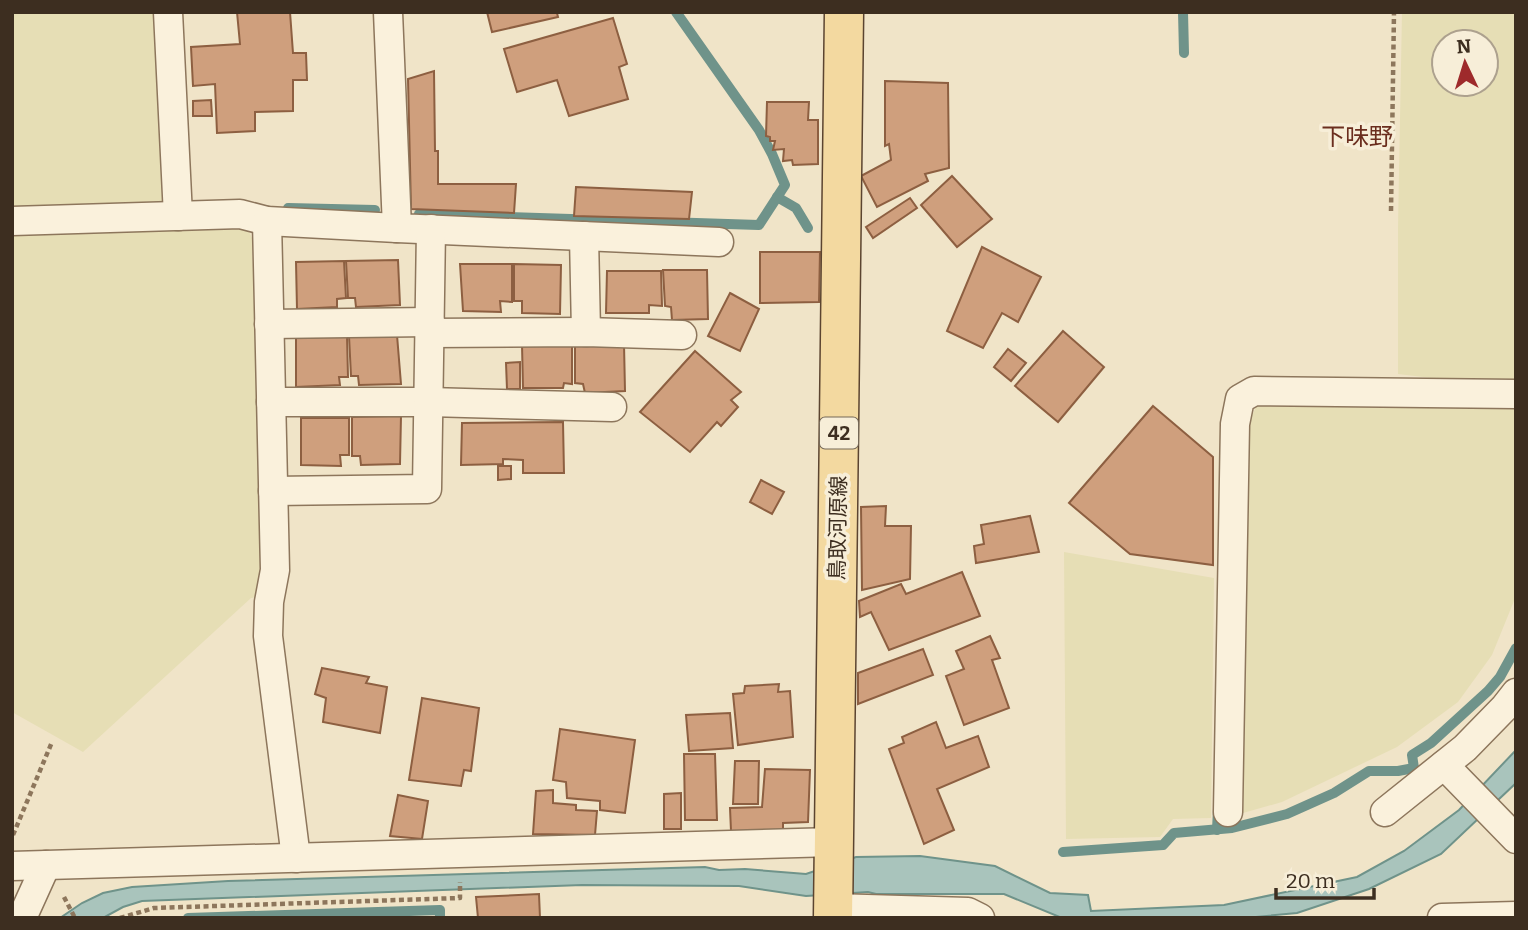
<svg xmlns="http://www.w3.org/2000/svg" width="1528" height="930" font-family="Bitter,'Noto Sans JP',serif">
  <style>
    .farmland { fill: #e6deb5; fill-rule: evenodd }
    .water { fill: #a9c4bc; stroke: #6f938a; stroke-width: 2 }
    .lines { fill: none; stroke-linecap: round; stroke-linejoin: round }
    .stream { stroke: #6f938a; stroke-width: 10 }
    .building { fill: #cf9f7d; stroke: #8d5f41; stroke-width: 2 }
    .minor-casing { stroke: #8d765c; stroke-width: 31 }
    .primary-casing { stroke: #5b4430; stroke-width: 41 }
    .path { stroke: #8d765c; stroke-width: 4.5; stroke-dasharray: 5 3.5; stroke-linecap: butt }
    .minor { stroke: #faf1dc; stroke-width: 28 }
    .primary { stroke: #f3d9a0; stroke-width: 38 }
    .labels { text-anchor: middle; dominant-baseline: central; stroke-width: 7; stroke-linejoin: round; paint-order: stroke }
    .shield { fill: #f7eed8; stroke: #756857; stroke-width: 2 }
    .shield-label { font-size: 19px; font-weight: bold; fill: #3d2e20 }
    .street-label { font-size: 21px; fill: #3d2e20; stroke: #f7eed8 }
    .quarter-label { font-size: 24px; fill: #6b2e1e; stroke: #f7eed8 }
  </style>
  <rect width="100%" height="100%" fill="#f0e4c8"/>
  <!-- farmland -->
  <g class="farmland">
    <path d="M12,12H157L166,199L161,205L12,214Z"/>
    <path d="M1402,12H1516V388L1398,374V227ZM1444,42H1486V84H1444Z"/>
    <path d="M220,224L247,228L252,238L262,570L257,597L251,598L83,752L12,712V230Z"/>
    <path d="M1275,400L1516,407V596L1492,655L1458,702L1397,747L1282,802L1243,813L1248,424L1257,405Z"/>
    <path d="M1064,552L1214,578L1211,818L1173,819L1160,837L1066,839Z"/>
  </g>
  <!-- water -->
  <path class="water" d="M1516,750V783L1441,854L1369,889L1297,913L1245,918H1062L1004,894H876L868,892L806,896L739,886L582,885L142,901L123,907L103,918H60L82,903L103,893L132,887L228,881L705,867L719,870L745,869L806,874L856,857L920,856L995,866L1050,893L1088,895L1091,911L1224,905L1357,877L1404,851L1459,810Z"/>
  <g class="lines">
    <!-- stream -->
    <g class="stream">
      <path d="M1183,12L1184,53"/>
      <path d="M777,197L796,208L808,228"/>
      <path d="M288,208L375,210"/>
      <path d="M419,214L759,225L785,185L772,154L759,130L676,12"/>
      <path d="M1217,830L1218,809"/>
      <path d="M1063,852L1163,845L1174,833L1232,828L1287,814L1334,793L1369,771H1398L1414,768L1412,755L1431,743L1488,691L1500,677L1516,648"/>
      <path d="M188,918L440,910V918"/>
    </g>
  </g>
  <!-- building -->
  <g class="building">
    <path d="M237,12H290L293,53H306L307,80H293V111L255,112V131L217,133L215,84L193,86L191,47L240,44Z"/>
    <path d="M487,12H562L557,13L558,17L492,32Z"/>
    <path d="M613,18L627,64L619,67L628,99L569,116L557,80L517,92L504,49Z"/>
    <path d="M434,71L435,151H438V184H516L514,213L411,209L408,79Z"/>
    <path d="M885,81L948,83L949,168L925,174L928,181L877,207L861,176L891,160L889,144L885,146Z"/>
    <path d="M211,100L212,116H193V101Z"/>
    <path d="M767,102H809L808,120H818V164L793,165L792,160L783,161L784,149L773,150L775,141H770V137L766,136Z"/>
    <path d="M952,176L992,219L957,247L921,205Z"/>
    <path d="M576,187L692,192L689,219L574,216Z"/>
    <path d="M910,198L917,208L873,238L866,227Z"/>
    <path d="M982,247L1041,277L1018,322L1002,313L983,348L947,331Z"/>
    <path d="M760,252H820L819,302L760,303Z"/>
    <path d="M398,260L400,305L356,307L355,298H348L346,261Z"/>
    <path d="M344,261L346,298L337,299V307L297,309L296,262Z"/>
    <path d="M460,264H512V302L500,301L501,312L463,311Z"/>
    <path d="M514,264L561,265L560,314L522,313V301H514Z"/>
    <path d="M663,270H707L708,319L672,320L671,307L665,306Z"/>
    <path d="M607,271H661L662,306L649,305V313H606Z"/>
    <path d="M730,293L759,309L740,351L708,336Z"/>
    <path d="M1063,331L1104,367L1058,422L1015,386Z"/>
    <path d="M397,335L401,384L359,385L358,376H351L349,336Z"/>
    <path d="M347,336L348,377H339L340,385L296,387V338Z"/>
    <path d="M572,344V384L564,383L563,388H523L522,345Z"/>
    <path d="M575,344H624L625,391L585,393L583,384L575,383Z"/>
    <path d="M1008,349L1026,363L1011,381L994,367Z"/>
    <path d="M695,351L741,392L731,400L738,407L721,426L717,422L690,452L640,412Z"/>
    <path d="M520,362V389H507L506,363Z"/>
    <path d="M1153,406L1213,457V565L1130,554L1069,503Z"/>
    <path d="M401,416L400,464L361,465L360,456H352V417Z"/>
    <path d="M301,418H349V455H340L341,466L301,465Z"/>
    <path d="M563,422L564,473H523V460L503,459V464L461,465L462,423Z"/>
    <path d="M498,466H511V479L498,480Z"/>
    <path d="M761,480L784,492L772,514L750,502Z"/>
    <path d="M886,506L885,526H911L910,579L862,590L861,507Z"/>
    <path d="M1030,516L1039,552L976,563L974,546L984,544L981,525Z"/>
    <path d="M962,572L980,616L889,650L871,612L860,617L859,601L901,584L906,594Z"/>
    <path d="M990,636L1000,658L992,660L1009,708L964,725L946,676L964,669L956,651Z"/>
    <path d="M923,649L933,675L858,704V673Z"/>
    <path d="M322,668L369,677L366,683L387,687L380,733L323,722L326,698L315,694Z"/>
    <path d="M779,684L778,692L790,691L793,737L738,745L733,694L744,693L745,686Z"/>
    <path d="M422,698L479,708L471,771L464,770L461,786L409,780Z"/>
    <path d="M730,713L733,748L689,751L686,715Z"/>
    <path d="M936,722L946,748L978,736L989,767L937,789L954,830L924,844L889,749L904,743L902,737Z"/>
    <path d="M560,729L635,740L625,813L600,810V801L567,798L566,782L553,780Z"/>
    <path d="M684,754H715L717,820H685Z"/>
    <path d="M735,761H759L758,804H733Z"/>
    <path d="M765,769L810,770L808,822L783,823V831H731L730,808L762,807Z"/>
    <path d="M553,790V803L576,805V810L597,811L595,835L533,834L536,791Z"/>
    <path d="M681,793V829H664V794Z"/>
    <path d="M398,795L428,801L422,839L390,836Z"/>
    <path d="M539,894L540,918H478L476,897Z"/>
  </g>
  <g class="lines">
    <defs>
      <g id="minor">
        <path d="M168,12L178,216"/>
        <path d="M388,12L397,228L719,242"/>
        <path d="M12,221L240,214L267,221L397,228"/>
        <path d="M267,221L275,570L269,602L268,636L296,858"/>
        <path d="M584,236L586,332"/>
        <path d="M269,324L430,322"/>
        <path d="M430,333L586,332L682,335"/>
        <path d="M271,402H429L612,407"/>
        <path d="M273,491L427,489L431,229"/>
        <path d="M1444,765L1516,839"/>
        <path d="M1228,812L1235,424L1240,399L1254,391L1516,394"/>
        <path d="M1385,812L1465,748L1505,707L1516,693"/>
        <path d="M12,866L834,842"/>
        <path d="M833,908L968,912L980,918"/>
        <path d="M22,918L46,865"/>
        <path d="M1442,918L1516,916"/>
      </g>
      <path id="primary" d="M833,918L844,12"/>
    </defs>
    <!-- minor casing -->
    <use href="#minor" class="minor-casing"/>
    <!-- primary casing -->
    <use href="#primary" class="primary-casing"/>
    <!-- path -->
    <g class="path">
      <path d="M1391,211L1394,12"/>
      <path d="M13,835L52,742"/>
      <path d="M64,897L75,918"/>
      <path d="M120,918L154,908L460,898V882"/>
    </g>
    <!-- minor -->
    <use href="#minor" class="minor"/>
    <!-- primary -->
    <use href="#primary" class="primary"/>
  </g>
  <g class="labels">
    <!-- shield labels -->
    <rect class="shield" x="820" y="417.5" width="38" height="31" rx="5"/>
    <g class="shield-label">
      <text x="839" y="433">42</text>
    </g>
    <!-- street labels -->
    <g class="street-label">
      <text transform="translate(838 528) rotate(-89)">鳥取河原線</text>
    </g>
    <!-- quarter labels -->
    <g class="quarter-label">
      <text x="1357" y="137">下味野</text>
    </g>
  </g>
  <!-- border -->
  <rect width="1528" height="930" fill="none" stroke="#3d2e20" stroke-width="28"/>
  <!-- north arrow -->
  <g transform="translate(1465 63) rotate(356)"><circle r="33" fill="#f7eed8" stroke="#ada18e" stroke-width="2"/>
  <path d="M0-5L12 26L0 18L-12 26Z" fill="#9e2a2b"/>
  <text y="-10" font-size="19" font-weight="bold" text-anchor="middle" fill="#3d2e20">N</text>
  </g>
  <!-- scale -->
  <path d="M1276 888v10h98v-10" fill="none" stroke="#3d2e20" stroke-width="3.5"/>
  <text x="1286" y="888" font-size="21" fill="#3d2e20" stroke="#f7eed8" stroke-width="5" paint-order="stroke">20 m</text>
</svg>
